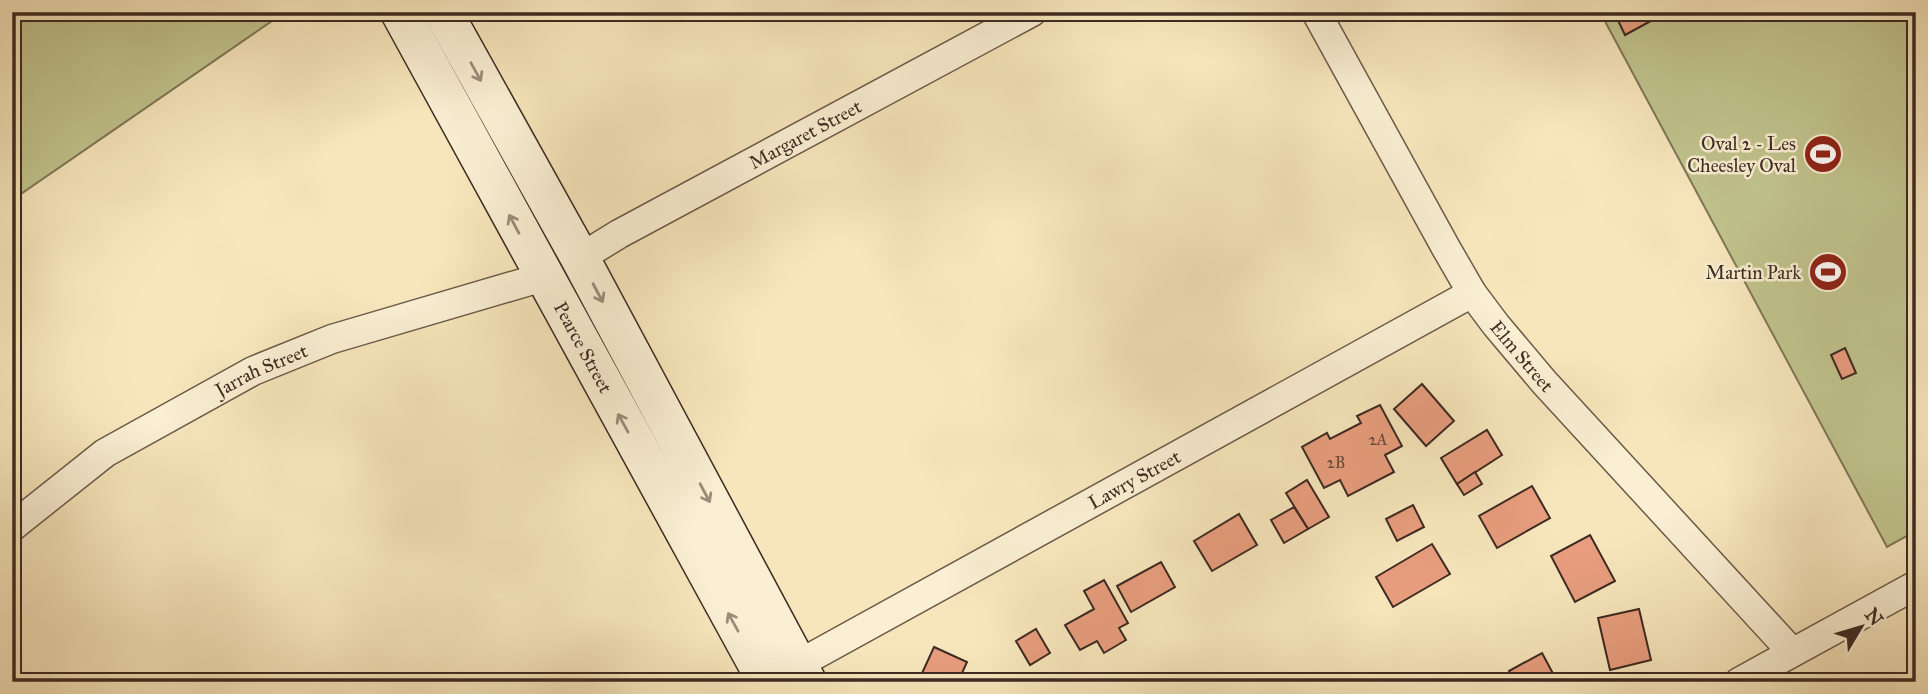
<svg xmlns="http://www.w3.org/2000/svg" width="1928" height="694" font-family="'IM FELL Great Primer',serif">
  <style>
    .green { fill: #c1c48e; stroke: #7f7758; stroke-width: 2 }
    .building { fill: #e89e7e; stroke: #3d2a22; stroke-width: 2 }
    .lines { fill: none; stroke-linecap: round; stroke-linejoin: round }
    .minor-casing { stroke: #6c5948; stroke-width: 31 }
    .secondary-casing { stroke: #3d2a22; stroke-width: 41 }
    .minor { stroke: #faefd3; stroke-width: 28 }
    .secondary { stroke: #faefd3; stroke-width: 38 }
    .oneway { stroke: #9c8c7a }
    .labels { text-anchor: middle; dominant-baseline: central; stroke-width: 5; stroke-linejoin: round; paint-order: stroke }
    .number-label { font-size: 16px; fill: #684739 }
    .street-label { font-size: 19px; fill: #3d2a22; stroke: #faefd3 }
    .poi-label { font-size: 19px; fill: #3d2a22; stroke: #faefd3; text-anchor: end }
  </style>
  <rect width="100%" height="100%" fill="#f7e6bc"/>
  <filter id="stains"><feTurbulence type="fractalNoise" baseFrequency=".00286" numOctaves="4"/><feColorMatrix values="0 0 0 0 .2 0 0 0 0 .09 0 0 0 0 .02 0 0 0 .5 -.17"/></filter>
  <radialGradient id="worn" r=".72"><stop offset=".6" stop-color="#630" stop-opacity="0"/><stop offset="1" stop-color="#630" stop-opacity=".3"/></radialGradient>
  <!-- green -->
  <g class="green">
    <path d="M12,12H285L12,200Z"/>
    <path d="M1600,12H1916V531L1887,547Z"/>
  </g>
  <!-- building -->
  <g class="building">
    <path d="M1614,12H1658L1660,16L1625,35Z"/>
    <path d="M1845,348L1856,373L1842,379L1831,355Z"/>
    <path d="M1422,384L1454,421L1426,446L1394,409Z"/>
    <path d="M1380,405L1402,446L1385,455L1394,472L1348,496L1340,480L1324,488L1302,447L1327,433L1330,439L1361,423L1357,416Z"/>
    <path d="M1487,430L1502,455L1457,484L1441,458Z"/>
    <path d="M1475,472L1482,484L1464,495L1457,484Z"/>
    <path d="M1307,480L1329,517L1308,529L1286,493Z"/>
    <path d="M1532,486L1550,518L1497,548L1479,516Z"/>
    <path d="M1413,505L1424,527L1397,541L1386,519Z"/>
    <path d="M1294,507L1308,529L1284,543L1271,520Z"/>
    <path d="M1239,514L1257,545L1212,571L1194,541Z"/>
    <path d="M1590,535L1615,581L1575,602L1551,556Z"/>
    <path d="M1432,544L1450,574L1393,607L1376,577Z"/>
    <path d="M1161,562L1175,587L1131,612L1117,586Z"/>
    <path d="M1104,580L1128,623L1119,628L1126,640L1104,653L1097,641L1080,650L1065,625L1094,609L1084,591Z"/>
    <path d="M1639,609L1651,660L1610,670L1598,618Z"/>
    <path d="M1036,629L1050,653L1030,665L1016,641Z"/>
    <path d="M934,647L967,662L958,682H918Z"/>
    <path d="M1542,653L1557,681L1515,682L1509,671Z"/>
    <path d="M1500,673L1504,682H1482Z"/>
  </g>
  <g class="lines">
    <defs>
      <g id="minor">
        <path id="s1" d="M1316,12L1446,248L1472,293L1496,325L1544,382L1792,652"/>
        <path id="s2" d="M580,258L619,234L1032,12"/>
        <path id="s3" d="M12,527L105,453L253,371L332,339L543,277"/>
        <path id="s4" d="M797,665L1472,293"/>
        <path d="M1739,682L1916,585"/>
      </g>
      <g id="secondary">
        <path id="s5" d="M400,12L767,682"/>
        <path d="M443,12L580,258L807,682"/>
      </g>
    </defs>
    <!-- minor casing -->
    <use href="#minor" class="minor-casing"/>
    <!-- secondary casing -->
    <use href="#secondary" class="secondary-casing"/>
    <!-- minor -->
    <use href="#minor" class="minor"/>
    <!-- secondary -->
    <use href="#secondary" class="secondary"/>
  </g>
  <!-- one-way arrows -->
  <defs><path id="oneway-shaft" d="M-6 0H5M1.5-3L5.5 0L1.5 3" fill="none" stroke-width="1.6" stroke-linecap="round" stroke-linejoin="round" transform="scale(1.75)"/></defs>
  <g class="oneway">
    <use href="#oneway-shaft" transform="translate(476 72) rotate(61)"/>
    <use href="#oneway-shaft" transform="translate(514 224) rotate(-118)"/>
    <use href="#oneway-shaft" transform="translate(598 293) rotate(62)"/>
    <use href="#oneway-shaft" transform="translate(623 423) rotate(-119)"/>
    <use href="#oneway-shaft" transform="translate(705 493) rotate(62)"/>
    <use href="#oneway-shaft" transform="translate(733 622) rotate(-119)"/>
  </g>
  <!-- icons -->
  <defs>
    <symbol id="stadium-disc" viewBox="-11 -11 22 22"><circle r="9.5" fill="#8f2418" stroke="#faefd3"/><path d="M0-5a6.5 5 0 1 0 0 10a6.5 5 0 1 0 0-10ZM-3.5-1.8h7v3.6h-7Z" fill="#fff"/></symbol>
  </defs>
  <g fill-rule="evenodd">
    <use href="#stadium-disc" x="1801" y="132" width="44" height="44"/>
    <use href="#stadium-disc" x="1806" y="250" width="44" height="44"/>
  </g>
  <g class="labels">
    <!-- number labels -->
    <g class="number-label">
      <text x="1378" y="439">2A</text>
      <text x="1336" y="462">2B</text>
    </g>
    <!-- street labels -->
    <g class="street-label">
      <text stroke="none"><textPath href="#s2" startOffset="257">Margaret Street</textPath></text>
      <text stroke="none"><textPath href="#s5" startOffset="382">Pearce Street</textPath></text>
      <text stroke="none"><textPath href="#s1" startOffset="402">Elm Street</textPath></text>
      <text stroke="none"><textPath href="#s3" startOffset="296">Jarrah Street</textPath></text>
      <text stroke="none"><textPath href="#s4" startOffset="385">Lawry Street</textPath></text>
    </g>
    <!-- poi labels -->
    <g class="poi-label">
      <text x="1796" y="143">Oval 2 - Les<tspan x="1796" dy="22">Cheesley Oval</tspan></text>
      <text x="1801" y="272">Martin Park</text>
    </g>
  </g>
  <!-- margin -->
  <rect width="1928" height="694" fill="none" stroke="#f7e6bc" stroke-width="42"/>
  <rect x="14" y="14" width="1900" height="666" fill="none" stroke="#3d2a22" stroke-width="3.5"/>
  <rect x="21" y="21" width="1886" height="652" fill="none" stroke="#3d2a22" stroke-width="2"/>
  <!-- north arrow -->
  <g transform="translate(1861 627) rotate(52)" stroke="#faefd3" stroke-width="5" paint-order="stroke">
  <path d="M0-5L12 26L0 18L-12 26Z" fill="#3d2a22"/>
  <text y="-10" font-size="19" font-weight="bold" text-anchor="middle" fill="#3d2a22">N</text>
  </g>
  <rect width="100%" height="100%" filter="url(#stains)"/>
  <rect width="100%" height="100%" fill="url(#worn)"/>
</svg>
